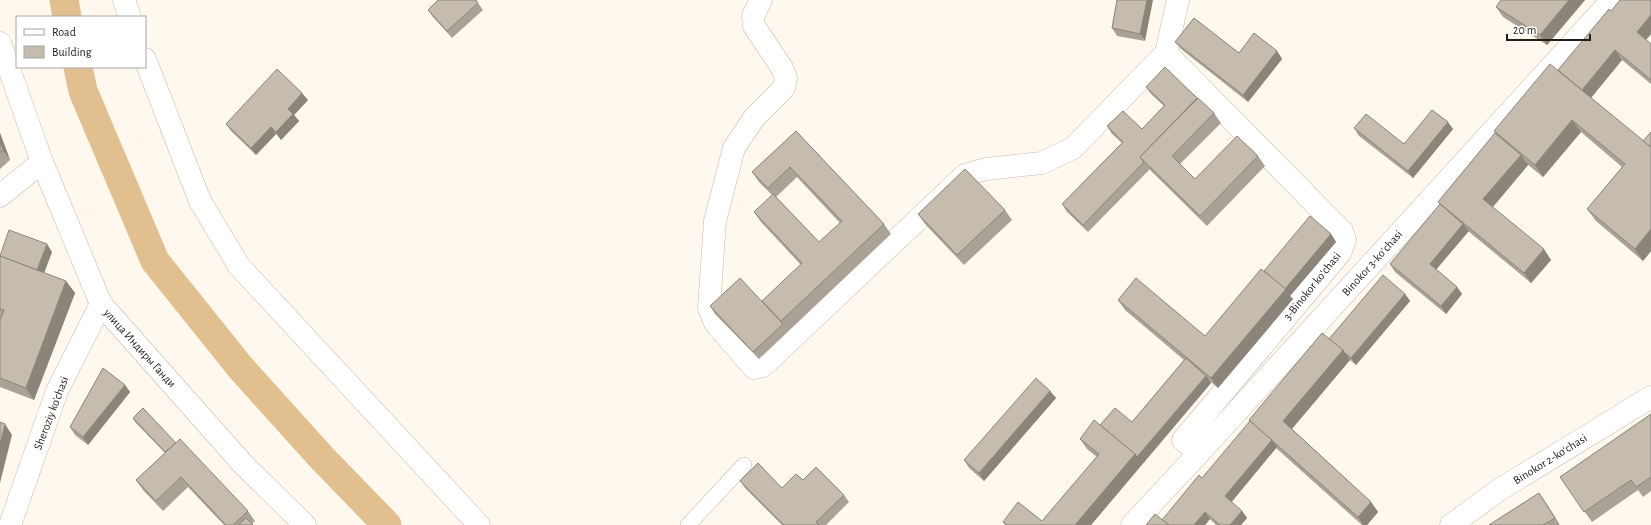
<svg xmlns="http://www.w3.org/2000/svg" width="1651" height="525" font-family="'Alegreya Sans',sans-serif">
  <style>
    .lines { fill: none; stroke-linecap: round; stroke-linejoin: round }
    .canal { stroke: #e1bf8e; stroke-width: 29 }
    .lane-casing { stroke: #c4baac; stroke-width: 16 }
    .street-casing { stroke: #c4baac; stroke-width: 23 }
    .lane { stroke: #fff; stroke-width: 15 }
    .street { stroke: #fff; stroke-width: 22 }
    .wall { fill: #aaa296; fill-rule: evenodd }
    .shaded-wall { fill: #8b847a }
    .building { fill: #c6bcae; stroke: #8b847a }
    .labels { text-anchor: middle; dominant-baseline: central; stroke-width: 4; stroke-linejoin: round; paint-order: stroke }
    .street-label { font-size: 12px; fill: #221e19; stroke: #fff }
  </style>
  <rect width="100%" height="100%" fill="#fef8ef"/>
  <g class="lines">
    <!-- canal -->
    <g class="canal">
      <path d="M64,0L67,17"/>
      <path d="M78,67L83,91L155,261L240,367L322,458L387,525"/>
    </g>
    <defs>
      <path id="lane" d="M688,525L744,465"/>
      <g id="street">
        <path d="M124,0L130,17"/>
        <path d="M761,0L753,16L754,26L782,68L786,78L784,88L754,118L734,148L715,221L709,308L715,323L754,368L763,366L965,175L986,169L1042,163L1073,148L1166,53L1178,0"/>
        <path d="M0,43L42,162L101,304L242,463L305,525"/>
        <path d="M1166,53L1342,231L1345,240L1340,253L1183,440L1199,453"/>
        <path d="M145,59L200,201L239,266L479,525"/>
        <path d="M0,196L42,162"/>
        <path d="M10,525L57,391L101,304"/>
        <path d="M1132,525L1199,453L1612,0"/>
        <path d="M1451,525L1499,490L1651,397"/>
      </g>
    </defs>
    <!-- lane casing -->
    <use href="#lane" class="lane-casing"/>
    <!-- street casing -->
    <use href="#street" class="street-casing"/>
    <!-- lane -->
    <use href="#lane" class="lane"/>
    <!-- street -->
    <use href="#street" class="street"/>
  </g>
  <!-- wall -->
  <g class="wall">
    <path d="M1117,0L1145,41L1117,36L1112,28Z"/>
    <path d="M1585,0L1547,45L1503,17L1496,7Z"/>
    <path d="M1651,0V34L1646,40L1651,44V84L1622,60L1591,98L1643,141L1651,132V251L1643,261L1596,221L1587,209L1622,167L1581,132L1543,177L1527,164L1528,165L1493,207L1551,260L1531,283L1468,231L1436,269L1457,287L1462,294L1446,314L1395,272L1390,264L1440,204L1438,202L1495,133L1494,131L1558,70L1611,11Z"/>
    <path d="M478,3L483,10L452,38L433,17L428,10Z"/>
    <path d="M1175,42L1239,53L1277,51L1282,59L1248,102L1181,49Z"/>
    <path d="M1146,87L1197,98L1214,113L1221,123L1180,164L1195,179L1258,156L1265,166L1207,226L1149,169V170L1088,232L1067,212L1062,204L1122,143L1112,134L1107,126L1142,129L1164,106L1151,94Z"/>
    <path d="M308,100L294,115L299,121L281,140L276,134L256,155L231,131L226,124Z"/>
    <path d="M1354,128L1404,144L1453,129L1413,178L1359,136Z"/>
    <path d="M796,131L884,224L891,234L759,359L715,314L710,306L765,304L762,301L801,265L761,222L754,212L772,195L759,182L752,172ZM797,177L840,223L819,242L776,197Z"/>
    <path d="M0,133L10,160L0,169Z"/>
    <path d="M1005,210L1012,220L964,265L925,224L918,214Z"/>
    <path d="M1331,234L1336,242L1290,296L1293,299L1218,388L1211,382V383L1091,525H1005L1003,522L1042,521L1097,457L1087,449L1080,439L1100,425L1132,422L1184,360L1125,310L1118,300L1205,336L1264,271Z"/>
    <path d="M52,252L44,273L66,281L75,293L34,400L0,387V321L1,318H0V255Z"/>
    <path d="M1405,294L1410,301L1356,365L1350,360L1292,429L1371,502L1378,512L1367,525H1362L1276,448L1231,502L1242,511L1247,518L1241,525H1216L1210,519L1205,525H1146L1162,520L1202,478L1251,423L1249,420L1329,339Z"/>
    <path d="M125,385L130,392L88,445L75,435L70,427Z"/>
    <path d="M1050,391L1056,398L984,481L969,468L964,460Z"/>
    <path d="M1651,414V491L1643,497L1638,490L1592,522L1560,477Z"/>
    <path d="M133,418L176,443L248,511L255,521L252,524L253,525H224L188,487L163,511L143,490L136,480L165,453L135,422Z"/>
    <path d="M803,480L844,495L849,502L826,525H782L745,488L740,481L782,488Z"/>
    <path d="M1539,493L1560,525H1489Z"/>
  </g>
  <!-- shaded-wall -->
  <g class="shaded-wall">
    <path d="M1147,0H1153L1145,41L1140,34Z"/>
    <path d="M1569,0H1585L1547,45L1540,35Z"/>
    <path d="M1651,15V34L1644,42L1637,32Z"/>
    <path d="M1615,50L1622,60L1589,100L1582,90Z"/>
    <path d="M1277,51L1282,59L1248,102L1243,95Z"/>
    <path d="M302,93L308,100L294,115L299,121L281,140L276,132L288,109Z"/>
    <path d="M1572,120L1581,132L1543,177L1535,165Z"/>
    <path d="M1448,122L1453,129L1413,178L1408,171Z"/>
    <path d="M271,127L276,134L256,155L251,148Z"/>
    <path d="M0,133L10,160L3,150L0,142Z"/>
    <path d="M1521,155L1528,165L1491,209L1483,199Z"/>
    <path d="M1463,224L1469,231L1435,271L1430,264Z"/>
    <path d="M1651,229V251L1643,261L1635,249Z"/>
    <path d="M1331,234L1336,242L1290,296L1293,299L1218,388L1211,378L1284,289Z"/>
    <path d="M47,244L52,252L41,281L36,274Z"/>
    <path d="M1544,249L1551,260L1531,283L1524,273Z"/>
    <path d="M66,281L75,293L34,400L26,388Z"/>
    <path d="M1457,287L1462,294L1446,314L1441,306Z"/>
    <path d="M1405,294L1410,301L1356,365L1351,358Z"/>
    <path d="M1343,350L1350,360L1290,431L1283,421Z"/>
    <path d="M1206,376L1211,383L1091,525H1075L1135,454Z"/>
    <path d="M125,385L130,392L88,445L83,437Z"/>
    <path d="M1050,391L1056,398L984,481L979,473Z"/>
    <path d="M5,424L12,435L0,483V445Z"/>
    <path d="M1272,440L1277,447L1230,504L1225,496Z"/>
    <path d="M1539,493L1546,503L1560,525L1555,518Z"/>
    <path d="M1371,502L1378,512L1367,525H1363L1358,517Z"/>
    <path d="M1242,511L1247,518L1241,525H1230Z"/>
    <path d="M1205,512L1210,519L1205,525H1194Z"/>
  </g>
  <!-- building -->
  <g class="building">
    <path d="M438,0H476L478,3L447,31L428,10Z"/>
    <path d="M1117,0H1147L1140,34L1112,28Z"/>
    <path d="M1501,0H1569L1540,35L1496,7Z"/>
    <path d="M1620,0H1651V15L1637,32L1651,44V80L1615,50L1582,90L1558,70L1609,9L1611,11Z"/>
    <path d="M1194,18L1239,53L1254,33L1277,51L1243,95L1175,42Z"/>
    <path d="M1550,64L1651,147V229L1635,249L1587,209L1625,164L1572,120L1535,165L1494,131Z"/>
    <path d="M1165,67L1197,98L1140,157L1144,162L1083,225L1062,204L1123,142L1107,126L1123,111L1142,129L1165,105L1146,87Z"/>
    <path d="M277,69L302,93L288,109L293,114L276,132L271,127L251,148L226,124Z"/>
    <path d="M1198,98L1214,113L1172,156L1195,179L1237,136L1258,156L1200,216L1140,157Z"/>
    <path d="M1432,110L1448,122L1408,171L1354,128L1366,114L1404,144Z"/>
    <path d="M796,131L884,224L781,321L762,301L802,263L754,212L773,194L819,242L842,221L790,167L768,188L752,172Z"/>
    <path d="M1651,132V147L1643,141Z"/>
    <path d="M1495,133L1521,155L1483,199L1544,249L1524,273L1438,202Z"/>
    <path d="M0,142L3,150L0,152Z"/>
    <path d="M965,169L1005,210L957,255L918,214Z"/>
    <path d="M1440,204L1463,224L1430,264L1457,287L1441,306L1390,264Z"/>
    <path d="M1310,216L1331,234L1285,289L1264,271Z"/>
    <path d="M9,230L47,244L37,270L0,256Z"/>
    <path d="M0,256L66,281L26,388L0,378V321L4,310L0,309Z"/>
    <path d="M1261,269L1286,289L1211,378L1118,300L1136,278L1205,336Z"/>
    <path d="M1383,275L1405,294L1351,358L1345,353L1343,350L1329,339Z"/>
    <path d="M740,278L783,324L753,352L710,306Z"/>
    <path d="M1322,333L1343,350L1283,421L1371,502L1358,517L1249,420Z"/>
    <path d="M1186,358L1206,376L1137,457L1135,454L1100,425L1115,408L1132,422Z"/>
    <path d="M103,368L125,385L83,437L70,427Z"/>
    <path d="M1036,378L1050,391L979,473L964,460Z"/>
    <path d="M143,408L176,443L165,452L133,418Z"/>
    <path d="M1651,414V477L1636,487L1631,480L1584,512L1560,477Z"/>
    <path d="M1094,420L1135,454L1075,525H1007L1003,522L1018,502L1042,521L1099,454L1080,439Z"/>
    <path d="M1250,421L1272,440L1225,496L1242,511L1230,525H1220L1205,512L1194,525H1169L1162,520L1199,475L1202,478Z"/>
    <path d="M0,422L5,424L0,445Z"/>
    <path d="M180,439L248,511L233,525H226L181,477L156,501L136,480Z"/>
    <path d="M758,463L782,488L796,474L803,480L816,467L844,495L816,522L819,525H784L740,481Z"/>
    <path d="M1539,493L1555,518L1543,525H1489Z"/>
    <path d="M1155,514L1169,525H1146Z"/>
    <path d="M246,518L253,525H238Z"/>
  </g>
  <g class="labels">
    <!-- street labels -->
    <g class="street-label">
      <text transform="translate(1372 263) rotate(-48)">Binokor 3-koʻchasi</text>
      <text transform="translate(1312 286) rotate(-51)">3-Binokor koʻchasi</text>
      <text transform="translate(140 348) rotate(48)">улица Индиры Ганди</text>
      <text transform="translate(51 413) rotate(-69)">Sheroziy ko'chasi</text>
      <text transform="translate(1550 459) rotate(-32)">Binokor 2-koʻchasi</text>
    </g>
  </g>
  <!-- legend -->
  <rect x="16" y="16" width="130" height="52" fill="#ffffff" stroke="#a7a5a3"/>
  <rect x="24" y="29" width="20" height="6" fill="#ffffff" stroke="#a7a5a3"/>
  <text x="52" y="36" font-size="12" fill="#221e19">Road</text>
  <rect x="24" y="46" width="20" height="12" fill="#c6bcae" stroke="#a7a5a3"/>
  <text x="52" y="56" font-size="12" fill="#221e19">Building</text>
  <!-- scale -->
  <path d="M1507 34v6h83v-6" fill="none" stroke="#221e19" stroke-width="2"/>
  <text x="1513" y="34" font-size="12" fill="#221e19" stroke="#ffffff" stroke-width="3" paint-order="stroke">20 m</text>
</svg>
